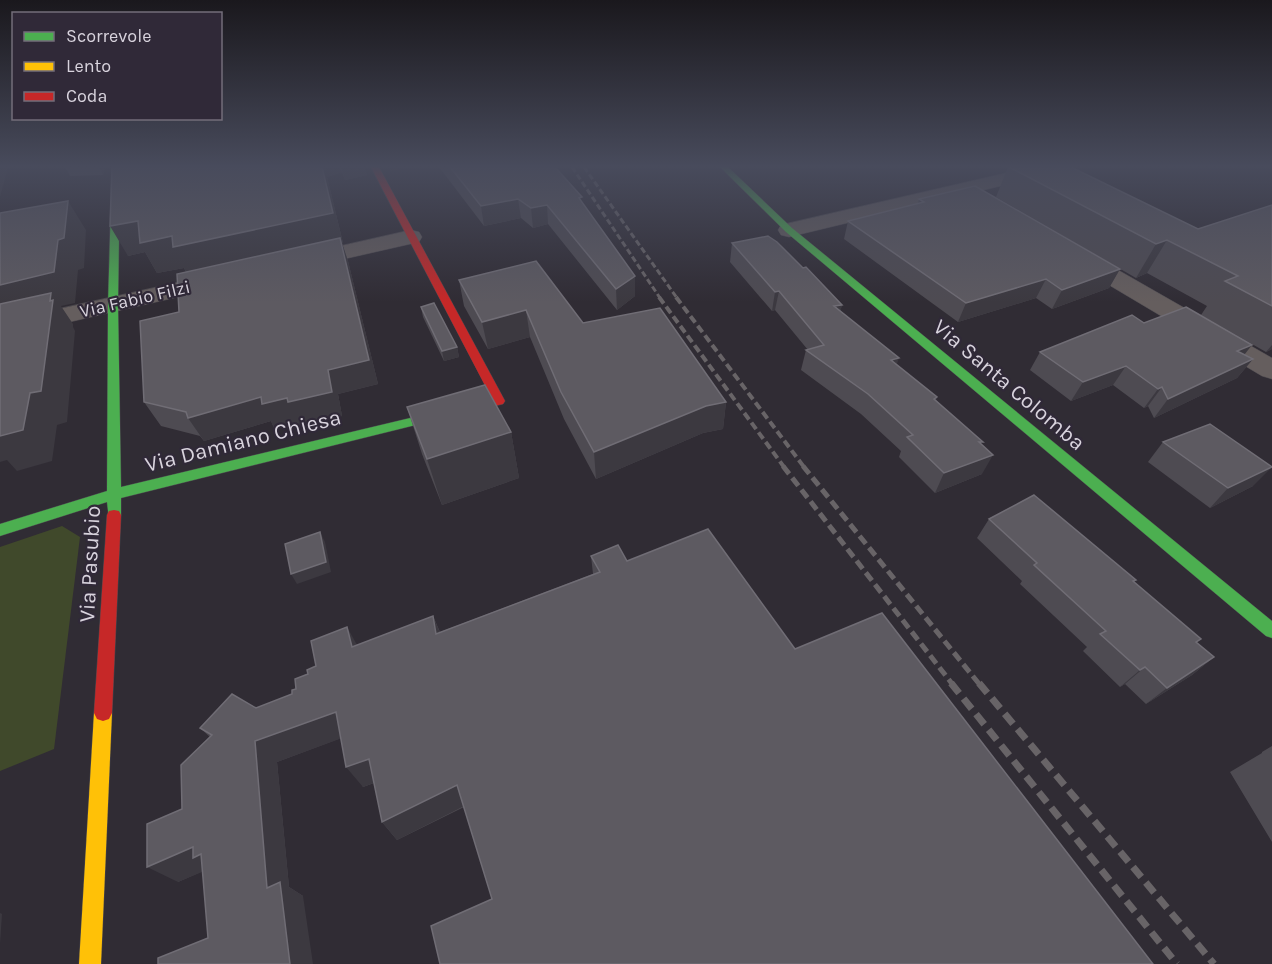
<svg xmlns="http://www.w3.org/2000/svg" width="1272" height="964" font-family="Karla,sans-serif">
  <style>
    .green { fill: #40492b }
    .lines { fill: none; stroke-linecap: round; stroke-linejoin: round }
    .street-casing { stroke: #4b484e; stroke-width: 1 }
    .fast-casing { stroke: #4b484e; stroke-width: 1 }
    .slow-casing { stroke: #4b484e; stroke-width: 1 }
    .jam-casing { stroke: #4b484e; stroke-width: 1 }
    .street { fill: #655e5e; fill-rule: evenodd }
    .fast { fill: #4caf50; fill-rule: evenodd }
    .slow { fill: #ffc107; fill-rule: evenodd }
    .jam { fill: #c62828; fill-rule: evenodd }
    .rail-far3 { stroke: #686467; stroke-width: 3; stroke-dasharray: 6 3; stroke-linecap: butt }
    .rail-far2 { stroke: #686467; stroke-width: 4; stroke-dasharray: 8 4; stroke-linecap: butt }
    .rail-far1 { stroke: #686467; stroke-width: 5; stroke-dasharray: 10 5; stroke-linecap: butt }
    .rail { stroke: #686467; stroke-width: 7; stroke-dasharray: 13 7; stroke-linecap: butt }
    .wall { fill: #4e4b52 }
    .shaded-wall { fill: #3c3940 }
    .building { fill: #5d5a61; stroke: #706d75; stroke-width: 1.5 }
    .labels { text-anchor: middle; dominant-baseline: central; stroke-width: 4.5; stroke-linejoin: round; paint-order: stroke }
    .far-street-label { font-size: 18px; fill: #d8d3dd; stroke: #302938 }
    .street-label { font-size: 22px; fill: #d8d3dd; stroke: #302938 }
  </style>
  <rect width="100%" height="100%" fill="#302c34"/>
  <!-- green -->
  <path class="green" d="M62,526L80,537L54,749L0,771V547Z"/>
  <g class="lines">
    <defs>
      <g id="street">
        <path d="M1032,167H1066L1063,171L789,237L781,235L778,230L781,225Z"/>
        <path d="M411,230L419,232L422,237L419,242L300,269L292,267L288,262L292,257Z"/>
        <path d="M1075,248L1083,250L1272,358V379L1262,376L1067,260L1063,255L1067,250Z"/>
        <path d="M221,273L230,275L233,280L230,285L0,338V322Z"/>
      </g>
      <g id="fast">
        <path d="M112,167H120L118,305L121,487L448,409L454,413L452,416L121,498V515L119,519H109L107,502L0,536V524L107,491L108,305Z"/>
        <path d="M720,167H728L792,228L1272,621V638L1266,636L786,232Z"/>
      </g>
      <path id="slow" d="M103,705L109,707L112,713L101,964H79L94,713L97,707Z"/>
      <g id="jam">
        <path d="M371,167H379L505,401L503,404L448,417L442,413L444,410L492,399Z"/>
        <path d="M114,510L119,511L121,515L112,713L109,719L103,721L97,719L94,713L107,515L109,511Z"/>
      </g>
    </defs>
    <!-- street casing -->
    <use href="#street" class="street-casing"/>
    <!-- fast casing -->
    <use href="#fast" class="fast-casing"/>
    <!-- slow casing -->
    <use href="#slow" class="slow-casing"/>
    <!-- jam casing -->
    <use href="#jam" class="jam-casing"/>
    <!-- street -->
    <use href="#street" class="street"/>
    <!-- fast -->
    <use href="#fast" class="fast"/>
    <!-- slow -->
    <use href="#slow" class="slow"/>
    <!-- jam -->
    <use href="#jam" class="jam"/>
    <!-- rail-far3 -->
    <g class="rail-far3">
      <path d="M572,167L660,298"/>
      <path d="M584,167L677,298"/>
    </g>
    <!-- rail-far2 -->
    <g class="rail-far2">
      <path d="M659,297L784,467"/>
      <path d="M676,297L804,467"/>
    </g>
    <!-- rail-far1 -->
    <g class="rail-far1">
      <path d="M783,466L953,685"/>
      <path d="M803,466L980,685"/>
    </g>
    <!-- rail -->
    <g class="rail">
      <path d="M951,683L1177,964"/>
      <path d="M979,683L1214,964"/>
    </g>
  </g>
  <!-- wall -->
  <g class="wall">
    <path d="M65,167H105L103,175L70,176Z"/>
    <path d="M112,167H364L367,175L345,180L342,172L327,177L343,243H342L348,261L378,384L338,394L342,416L299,426L297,422L274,428L271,421L204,441L200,436L161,426L144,402L179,312L186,272L184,268L157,273L145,252L128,256Z"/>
    <path d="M439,167H555L582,202L635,296L617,310L548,224L533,228L521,218L484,226Z"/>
    <path d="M1008,167H1071L1198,229L1272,205V349L1266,352L1201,315L1207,306L1147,273L1136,278L996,197Z"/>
    <path d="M919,199L1120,269L1109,288L1052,309L1036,298L958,322L844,239L848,221L918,204Z"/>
    <path d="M732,243L842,305L840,311L896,365L937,397L936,400L981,445L982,474L935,493L899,457L901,451L861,414L801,370L806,350H808L775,310L772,311L730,262Z"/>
    <path d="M459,280L583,323L726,402L723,429L703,433L596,479L564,419L530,337L488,349L464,306Z"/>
    <path d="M421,307L457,347L459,357L444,361L423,317Z"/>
    <path d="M1040,352L1244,354L1253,359L1237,378L1154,418L1148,406L1144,408L1113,385L1071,401L1030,370Z"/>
    <path d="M407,407L511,432L519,478L442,505L422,454Z"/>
    <path d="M1163,442L1253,486L1210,508L1148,462Z"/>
    <path d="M989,519L1136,580L1134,582L1196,643L1214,657L1192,675L1146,704L1125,684L1120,687L1083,651L1087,647L1020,584L1022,581L977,538Z"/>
    <path d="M618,545L492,899L464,807L397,840L382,822L374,783L363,787L341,738L277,762L289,887L303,896L208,938L203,871L178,882L182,809L210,737L200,728L256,708L292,694L316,666L357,645L433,616L440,632L593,574L591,556Z"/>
    <path d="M1272,746V842L1230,772L1262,753V752Z"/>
  </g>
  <!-- shaded-wall -->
  <g class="shaded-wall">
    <path d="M0,167H8L0,197Z"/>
    <path d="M99,167H105L103,175Z"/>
    <path d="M322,167H340L342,172L327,177L343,243H342L348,261L378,384L338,394L342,416L299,426L297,422L274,428L271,421L204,441L188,418L261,397L287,398L332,392L189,277L184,268L157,273L145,252L128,256L110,226Z"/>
    <path d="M341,167H364L367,175L345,180Z"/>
    <path d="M389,167H414L390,171Z"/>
    <path d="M518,199L521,218L484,226L481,206Z"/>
    <path d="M68,201L86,230L84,268L78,270L75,303L61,306L73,324V327L75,331L67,422L57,425L52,461L17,471L7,460L0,462V285L58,240Z"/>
    <path d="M547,205L548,224L533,228L531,208Z"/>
    <path d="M1167,240L1147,273L1136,278L1156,244Z"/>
    <path d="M1120,269L1109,288L1052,309L1062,290Z"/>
    <path d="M635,276V296L617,310L616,289Z"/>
    <path d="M1046,279L1036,298L958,322L966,303Z"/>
    <path d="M779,291L775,310L772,311L775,292Z"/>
    <path d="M842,305L837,324L834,306Z"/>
    <path d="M526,310L530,337L488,349L482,322Z"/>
    <path d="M1252,345L1237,364V351Z"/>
    <path d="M1272,345V349L1266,352Z"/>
    <path d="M457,347L459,357L444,361L442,351Z"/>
    <path d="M899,358L892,378L891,360Z"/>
    <path d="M1253,359L1237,378L1154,418L1168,399Z"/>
    <path d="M1126,366L1113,385L1071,401L1083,382Z"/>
    <path d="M1162,387L1148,406L1144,408L1158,389Z"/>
    <path d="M726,402L723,429L703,433L596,479L594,452L706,406Z"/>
    <path d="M511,432L519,478L442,505L427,459Z"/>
    <path d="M993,455L982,474L935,493L944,473Z"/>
    <path d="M1272,467L1253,486L1210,508L1228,488Z"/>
    <path d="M320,532L325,542L331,572L297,584L291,574Z"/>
    <path d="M433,616L443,640L436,634Z"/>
    <path d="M347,627L361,652L352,647Z"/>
    <path d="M1214,657L1192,675L1146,704L1167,688Z"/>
    <path d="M1145,667L1125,684L1120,687L1140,670Z"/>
    <path d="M336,712L353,734L277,762L289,887L303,896L313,964H290L267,888L255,741Z"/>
    <path d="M369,759L384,779L363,787L346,767Z"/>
    <path d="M457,785L468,804L397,840L382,822Z"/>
    <path d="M193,847L221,864L178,882L147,867Z"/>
    <path d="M0,913L2,914L0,944Z"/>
  </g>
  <!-- building -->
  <g class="building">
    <path d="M112,167H322L333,213L173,247L172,236L140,243L138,221L110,226Z"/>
    <path d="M450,167H555L582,197L579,198L635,276L616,289L547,205L531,208L518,199L481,206Z"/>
    <path d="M1009,167H1071L1198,229L1272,205V306L1225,281L1238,276L1167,240L1156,244Z"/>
    <path d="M975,186L1120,269L1062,290L1046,279L966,303L848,221L924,202L919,199Z"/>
    <path d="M68,201L64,238L58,240L54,272L0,285V213Z"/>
    <path d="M768,236L777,242L803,268L806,267L842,305L834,306L899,358L891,360L937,397L934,399L983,442H979L993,455L944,473L907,437L913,435L868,394L806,350L824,345L779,291L775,292L732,243Z"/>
    <path d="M340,238L369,360L328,370L332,392L288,402L287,398L262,404L261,397L188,418L186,412L144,402L140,321L179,312L177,274Z"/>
    <path d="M536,261L583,323L660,308L726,402L706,406L594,452L561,392L526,310L482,322L459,280Z"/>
    <path d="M51,293L50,301L53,300L41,391L30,393L23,430L0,436V304Z"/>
    <path d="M434,303L457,347L442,351L421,307Z"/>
    <path d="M1186,307L1252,345L1237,351L1253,359L1168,399L1162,387L1158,389L1126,366L1083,382L1040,352L1132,315L1144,323Z"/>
    <path d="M485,385L511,432L427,459L407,407Z"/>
    <path d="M1210,424L1272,467L1228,488L1163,442Z"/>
    <path d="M1034,495L1136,580L1133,581L1201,639L1196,642L1214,657L1167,688L1145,667L1140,670L1100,634L1106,631L1034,565L1037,563L989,519Z"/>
    <path d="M708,529L795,649L882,613L1153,964H440L431,926L492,899L457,785L382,822L369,759L346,767L336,712L255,741L267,888L280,882L290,964H158V958L208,938L201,854L193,858V847L147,867V824L182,809L181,765L212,735L200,728L232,694L256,708L292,694V690L296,689L295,679L308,674L307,670L316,666L311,641L347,627L352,647L433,616L436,634L600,572L591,556L618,545L627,561Z"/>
    <path d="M320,532L326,562L291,574L285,544Z"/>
  </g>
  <!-- sky -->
  <linearGradient id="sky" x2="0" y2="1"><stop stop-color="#1a181d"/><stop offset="0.55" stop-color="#484b5c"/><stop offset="1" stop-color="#484b5c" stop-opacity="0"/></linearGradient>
  <rect width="1272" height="302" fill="url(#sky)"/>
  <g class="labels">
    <!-- far-street labels -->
    <g class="far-street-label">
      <text transform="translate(135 299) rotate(-13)">Via Fabio Filzi</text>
    </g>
    <!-- street labels -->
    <g class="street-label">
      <text transform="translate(1009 385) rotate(40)">Via Santa Colomba</text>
      <text transform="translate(243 441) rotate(-14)">Via Damiano Chiesa</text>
      <text transform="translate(90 564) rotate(-87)">Via Pasubio</text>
    </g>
  </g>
  <!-- legend -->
  <rect x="12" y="12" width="210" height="108" fill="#302938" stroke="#736d7a" stroke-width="1.5"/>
  <rect x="24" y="32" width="30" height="9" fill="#4caf50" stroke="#736d7a" stroke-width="1.5"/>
  <text x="66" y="42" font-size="18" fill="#d8d3dd">Scorrevole</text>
  <rect x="24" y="62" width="30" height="9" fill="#ffc107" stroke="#736d7a" stroke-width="1.5"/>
  <text x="66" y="72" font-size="18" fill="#d8d3dd">Lento</text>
  <rect x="24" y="92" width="30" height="9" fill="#c62828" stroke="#736d7a" stroke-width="1.5"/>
  <text x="66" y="102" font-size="18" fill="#d8d3dd">Coda</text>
</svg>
